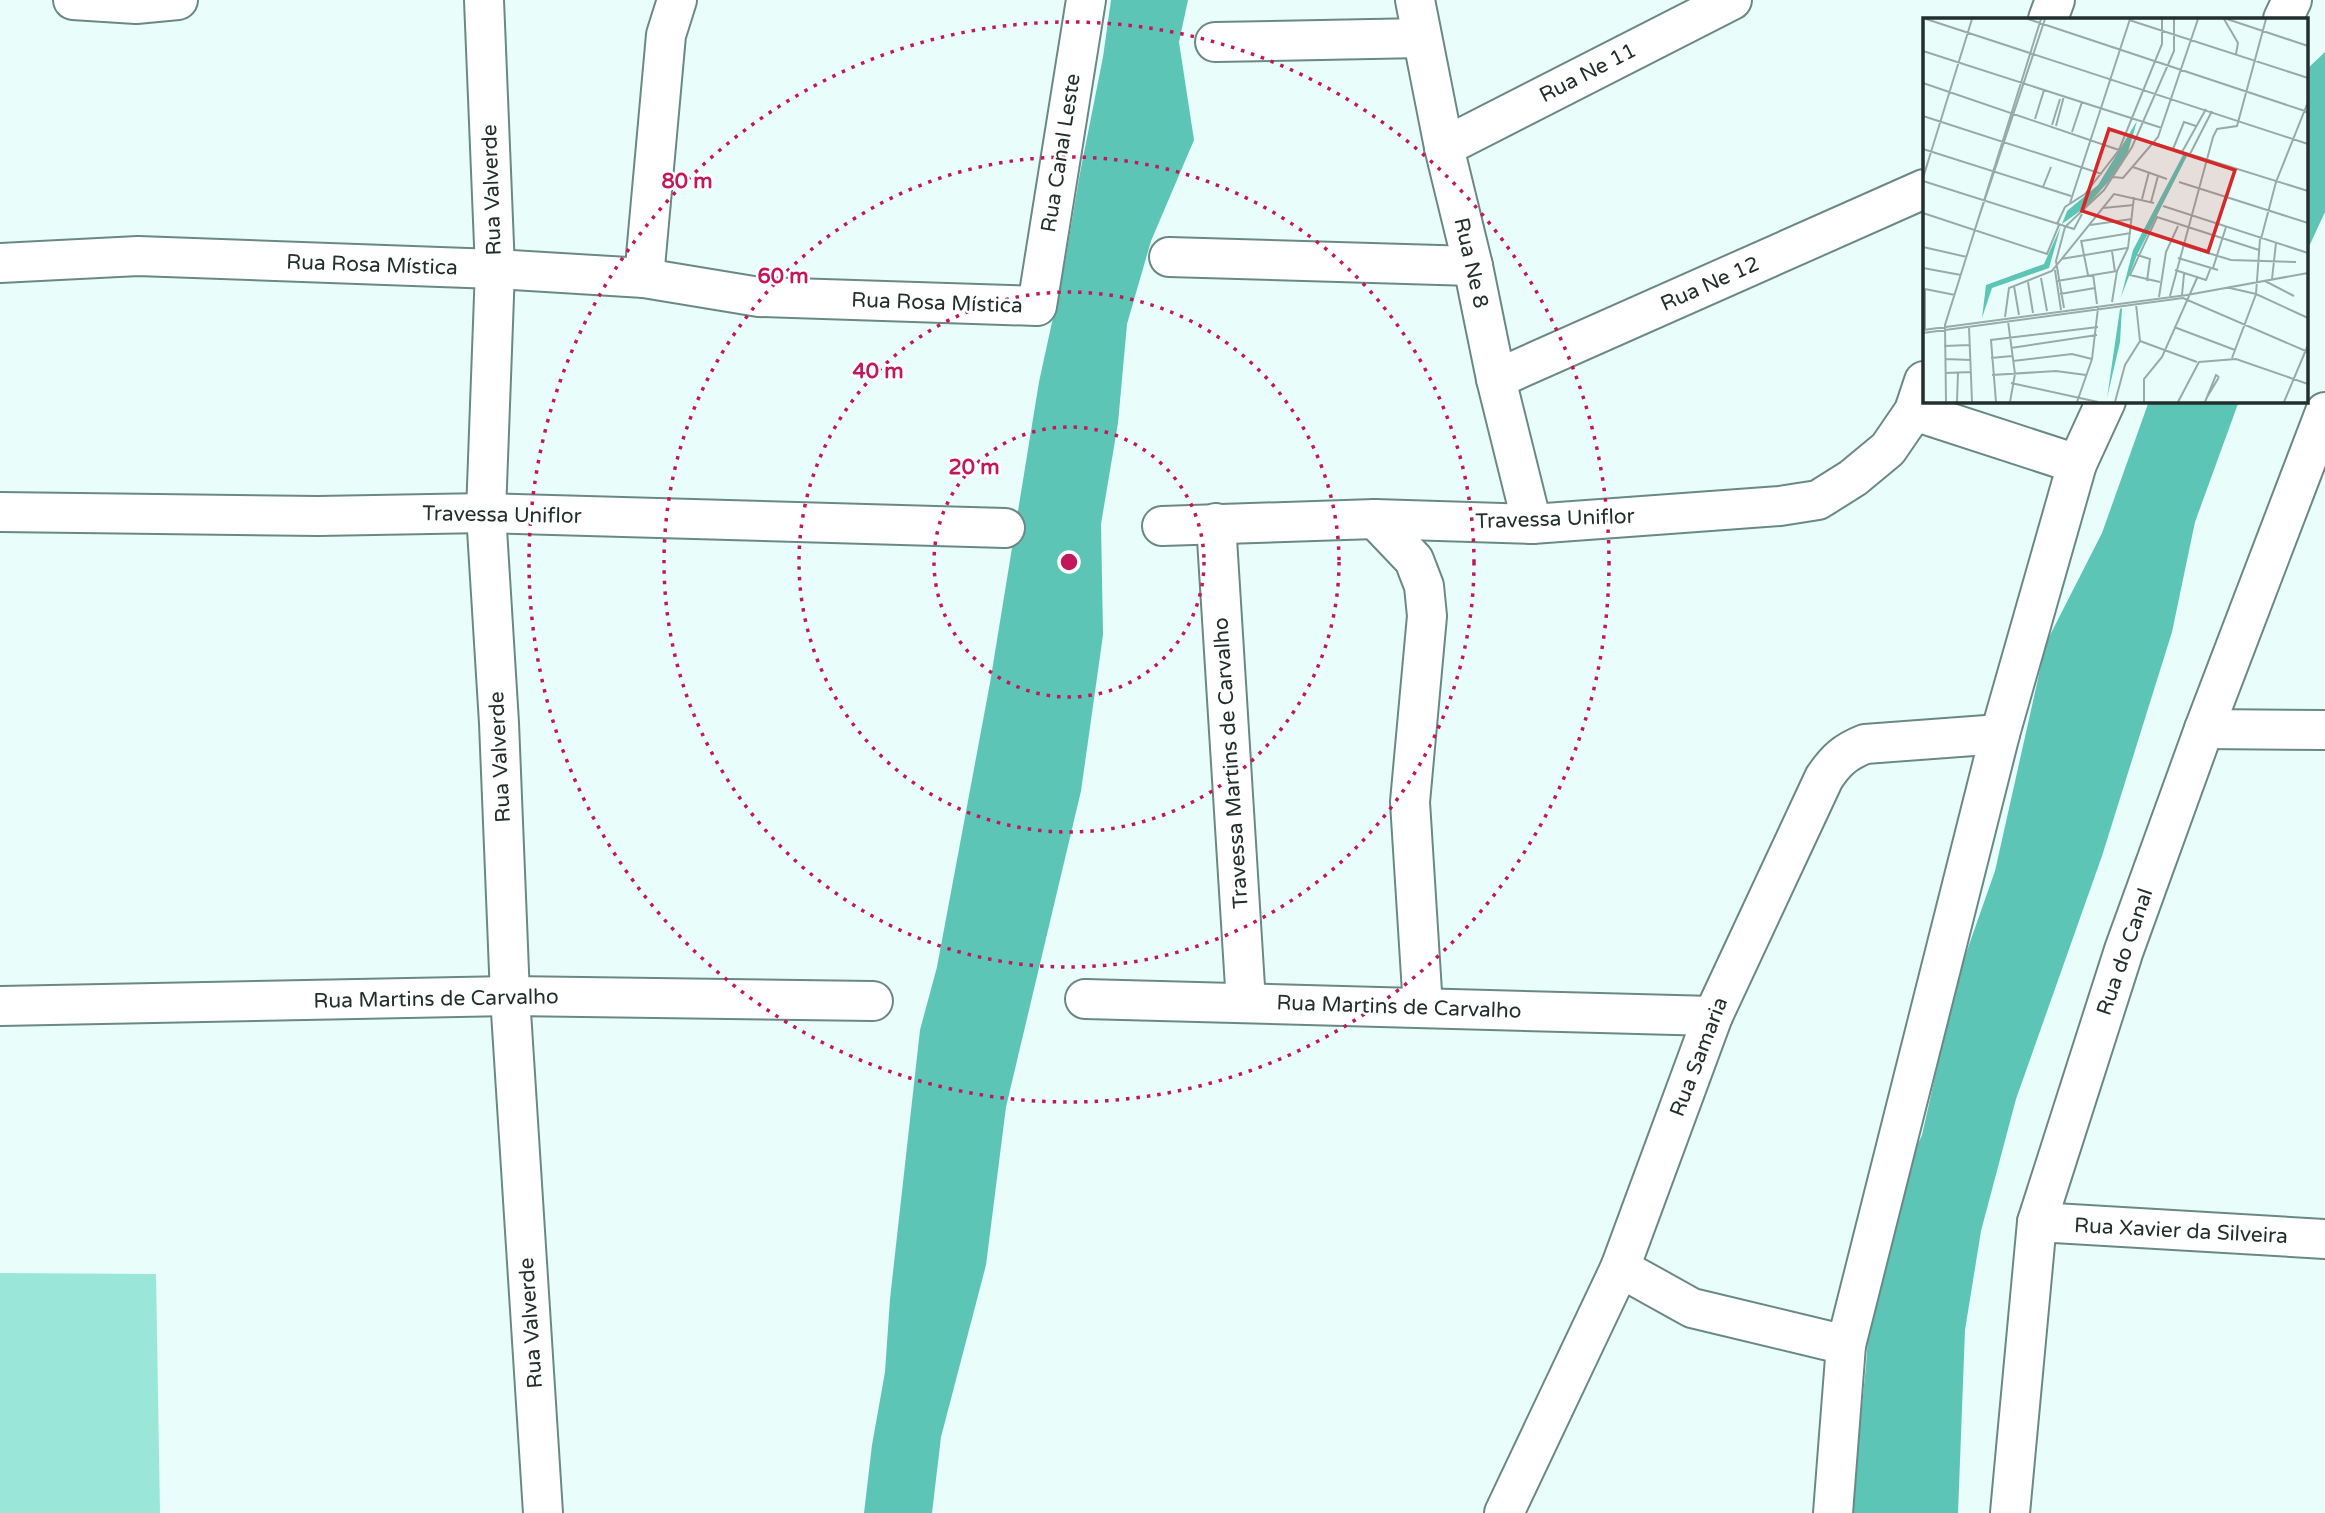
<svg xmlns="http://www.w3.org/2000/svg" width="2325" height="1513" font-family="'Varela Round',sans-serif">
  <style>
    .green { fill: #9ae7da }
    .water { fill: #5dc5b6 }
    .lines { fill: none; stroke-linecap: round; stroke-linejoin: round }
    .minor-casing { stroke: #6a8983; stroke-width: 42 }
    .minor { stroke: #fff; stroke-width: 38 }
    .ring { fill: none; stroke: #c2185b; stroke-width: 3.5; stroke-dasharray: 3.5 7 }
    .labels { text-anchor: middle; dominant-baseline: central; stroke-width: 5; stroke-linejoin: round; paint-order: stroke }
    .street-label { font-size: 21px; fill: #222f2c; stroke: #fff }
    .inset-road { fill: none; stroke: #99aba8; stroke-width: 2 }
    .view { fill: #d62828; fill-opacity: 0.15; stroke: #d62828; stroke-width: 3.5 }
    .inset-edge { fill: none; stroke: #222f2c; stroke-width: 3.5 }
    .centre { fill: #c2185b; stroke: #fff; stroke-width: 3.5 }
    .ring-label { font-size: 21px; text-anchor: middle; font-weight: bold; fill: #c2185b; stroke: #fff; stroke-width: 5; stroke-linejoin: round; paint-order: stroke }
  </style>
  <rect width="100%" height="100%" fill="#e9fefa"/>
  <!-- green -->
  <path class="green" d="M0,1273L156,1274L160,1513H0Z"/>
  <!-- water -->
  <g class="water">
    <path d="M1111,0H1188L1179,42L1194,140L1151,241L1127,324L1118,423L1101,524L1103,635L1081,791L1006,1107L986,1265L941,1437L932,1513H864L872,1445L885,1372L890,1299L920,1030L937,967L990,683L1039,382L1065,262L1080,173L1103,57Z"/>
    <path d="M2325,52V212L2306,253V70Z"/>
    <path d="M2149,401H2239L2195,522L2172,632L2102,856L2016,1099L1981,1231L1965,1330L1958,1513H1851L1866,1366L1874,1240L1922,1135L1957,979L1995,871L2046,643L2102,533Z"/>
  </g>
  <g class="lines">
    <defs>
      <g id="minor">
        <path d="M73,0L136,4L178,0"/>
        <path d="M484,0L495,269L486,513L499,723L510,996L543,1513"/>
        <path d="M1415,0L1444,147L1473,266L1496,379L1532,524"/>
        <path d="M2048,19L2055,0"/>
        <path d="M2283,19L2292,0"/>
        <path d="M1215,42L1422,38"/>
        <path d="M1444,147L1732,0"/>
        <path d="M1169,257L1473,266"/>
        <path d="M0,263L138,256L495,269L644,278L759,297L1037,306L1086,0"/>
        <path d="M644,278L666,35L677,0"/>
        <path d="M1496,379L1924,189"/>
        <path d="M1914,411L2077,464"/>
        <path d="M0,512L318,516L486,513L1005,528"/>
        <path d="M1375,519L1414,560L1424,586L1427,616L1410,802L1423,1008"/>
        <path d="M1216,523L1246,1003"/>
        <path d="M1162,526L1375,519L1532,524L1780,506L1818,500L1853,478L1888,449L1914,411L1924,381"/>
        <path d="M2204,729L2325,730"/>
        <path d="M1085,999L1713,1016"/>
        <path d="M0,1006L510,996L873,1001"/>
        <path d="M2037,1222L2325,1239"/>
        <path d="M1620,1268L1692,1308L1846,1345"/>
        <path d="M1504,1513L1620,1268L1713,1016L1824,778C1836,760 1845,752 1865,744L2000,734"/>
        <path d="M1833,1513L1846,1345L2000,734L2077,464L2106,401"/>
        <path d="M2010,1513L2037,1222L2124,950L2204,729L2325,412"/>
      </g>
    </defs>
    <!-- minor casing -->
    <use href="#minor" class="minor-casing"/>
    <!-- minor -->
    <use href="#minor" class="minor"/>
  </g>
  <!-- distance rings -->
  <g class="ring">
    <circle cx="1069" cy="562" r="135"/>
    <circle cx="1069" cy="562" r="270"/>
    <circle cx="1069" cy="562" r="405"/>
    <circle cx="1069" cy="562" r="540"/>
  </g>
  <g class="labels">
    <!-- street labels -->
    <g class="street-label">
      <text transform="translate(1588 73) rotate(-27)">Rua Ne 11</text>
      <text transform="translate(1061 153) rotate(-81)">Rua Canal Leste</text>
      <text transform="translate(492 190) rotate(-92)">Rua Valverde</text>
      <text transform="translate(1471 263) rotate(77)">Rua Ne 8</text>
      <text transform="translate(372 265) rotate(2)">Rua Rosa Mística</text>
      <text transform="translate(1710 284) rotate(-24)">Rua Ne 12</text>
      <text transform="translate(937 303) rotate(2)">Rua Rosa Mística</text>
      <text transform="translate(502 515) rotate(1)">Travessa Uniflor</text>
      <text transform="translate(1555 519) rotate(-2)">Travessa Uniflor</text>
      <text transform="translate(500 757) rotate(-93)">Rua Valverde</text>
      <text transform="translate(1231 763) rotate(-94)">Travessa Martins de Carvalho</text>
      <text transform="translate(2125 952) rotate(-71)">Rua do Canal</text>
      <text transform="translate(436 999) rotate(-1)">Rua Martins de Carvalho</text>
      <text transform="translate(1399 1007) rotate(2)">Rua Martins de Carvalho</text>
      <text transform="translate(1699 1057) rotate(-69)">Rua Samaria</text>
      <text transform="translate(2181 1231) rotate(3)">Rua Xavier da Silveira</text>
      <text transform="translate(531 1323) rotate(-94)">Rua Valverde</text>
    </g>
  </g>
  <!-- overview -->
  <g transform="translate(1923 18)">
    <rect width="385" height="385" fill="#e9fefa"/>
    <path d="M214,103L205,134L186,163L164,188L139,206L144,193L175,167ZM261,135L265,136L214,237L198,279L210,232ZM138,208L126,250L69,270L59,300L63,267L121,246ZM199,290L197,324L184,380L197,291Z" fill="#5dc5b6"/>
    <path class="inset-road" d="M3,1L385,126M105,1L385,94M301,1L315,25L313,36M304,1L385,28M206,2L385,60M0,33L239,110M0,65L196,132M0,98L179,156M112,101L121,72M129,107L137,81M133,108L141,78M149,114L159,84M231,125L385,173M0,131L148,178M250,131L261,104L273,108M259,134L283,91M267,136L289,93M210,149L244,161M190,159L200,160L235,119L275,1M0,160L49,1M0,163L151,211L159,196M256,164L385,205M120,169L128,149M219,181L226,154M228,184L235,158M147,185L207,1M240,188L385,235M180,190L211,187M0,195L124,236L136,207M134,206L142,189L162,176L196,132L239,26V1M167,207L209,201M51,214L122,1M338,221L353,164L385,84M158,222L165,257M159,223L208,215M259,227L308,242L373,244M0,229L44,239M189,233L192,254M214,237L227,241L224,263M255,240L295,252M138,241L204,230M0,250L38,257M290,250L303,209M132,252L138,292M252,252L283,262L288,249M170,256L174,286M118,260L124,293M349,261L353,225M134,263L194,253M342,263L371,278M105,264L110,295M237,264L207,257L234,199L336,232M91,268L96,297M307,270L333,276L385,300M2,271V311M2,271L32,277M137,276L172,270M259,277L261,256M247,278L290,119L294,111L314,108L343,1M236,279L243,234L255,208M189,284L194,253L205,230L211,179M141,290L133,243L142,209L181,172L209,129L251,33V1M82,299L86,270L129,253L191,176L231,185M85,303L92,356L87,384M46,309L49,384M251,309L312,332M0,312L264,277L385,255M0,315L260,280L385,334M217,323L274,344M21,328L47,327M88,330L174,317M68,340L89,338M309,340L333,276L337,221M22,341L48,342M90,343L149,336L169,341M22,355L48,354M69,357L133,353L163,357M88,365L175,384M283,381L296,359M23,384L22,307L118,1M34,384L35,355M73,384L68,322L175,309M154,384L169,341L175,290M192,384L202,347L217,323L213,286M221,384V361L239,339L274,260M255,384L276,344L313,341L385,366M282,384L293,357L296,359M361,384L385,327"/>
    <path class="view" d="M186,111L312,152L285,234L159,193Z"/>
    <rect width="385" height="385" class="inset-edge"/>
  </g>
  <circle cx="1069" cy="562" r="10" class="centre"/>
  <g class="ring-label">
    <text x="687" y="188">80 m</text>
    <text x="783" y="283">60 m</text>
    <text x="878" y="378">40 m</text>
    <text x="974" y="474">20 m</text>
  </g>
</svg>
